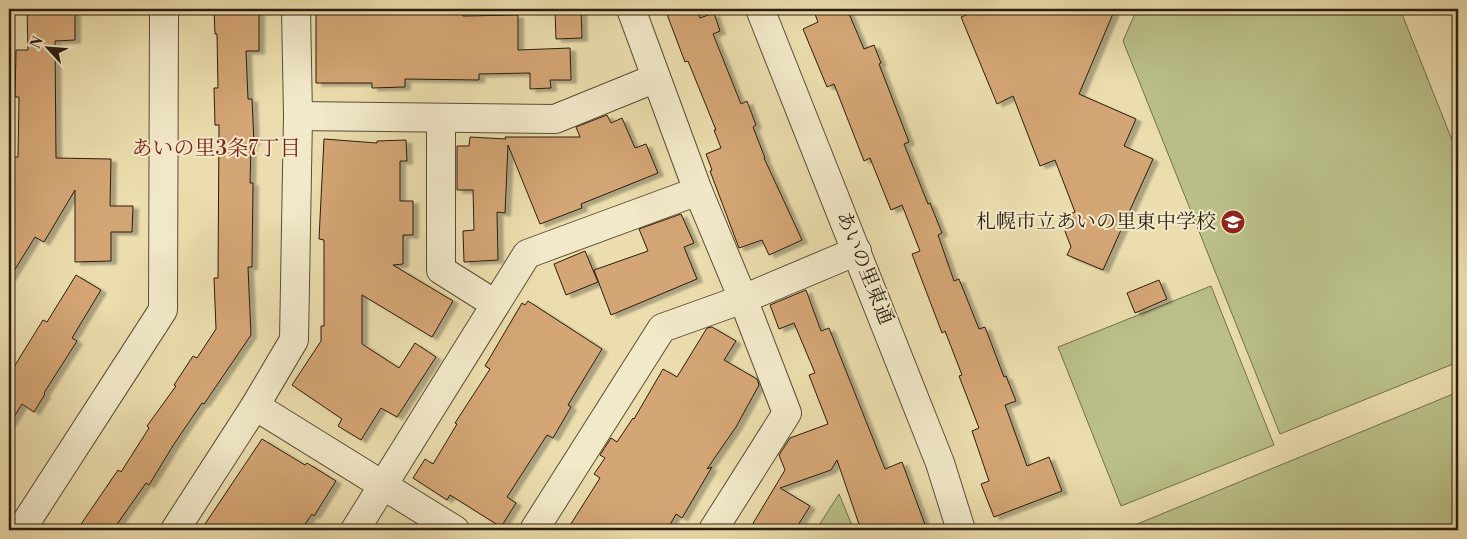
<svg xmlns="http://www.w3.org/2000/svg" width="1467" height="539" font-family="'Libre Bodoni','Noto Serif JP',serif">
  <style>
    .green { fill: #bac088; stroke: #726e4c }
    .building { fill: #d4a575; stroke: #2a1d0f; filter: url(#shadow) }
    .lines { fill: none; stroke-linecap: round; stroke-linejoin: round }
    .minor-casing { stroke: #5a4d36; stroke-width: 30 }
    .tertiary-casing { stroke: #5a4d36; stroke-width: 30 }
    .minor { stroke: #f2e9ca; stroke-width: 28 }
    .tertiary { stroke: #f2e9ca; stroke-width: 28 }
    .labels { text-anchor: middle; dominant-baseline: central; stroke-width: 4; stroke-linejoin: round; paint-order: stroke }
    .poi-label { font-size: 20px; fill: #2a1d0f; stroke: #f2e9ca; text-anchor: end }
    .street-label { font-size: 20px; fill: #2a1d0f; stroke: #f2e9ca }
    .neighbourhood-label { font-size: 21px; fill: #7a1f14; stroke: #f2e9ca }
  </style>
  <defs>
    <filter id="shadow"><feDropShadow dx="5.5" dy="3" stdDeviation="1" flood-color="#0004"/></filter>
  </defs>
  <rect width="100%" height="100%" fill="#ebddad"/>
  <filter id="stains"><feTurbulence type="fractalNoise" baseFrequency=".004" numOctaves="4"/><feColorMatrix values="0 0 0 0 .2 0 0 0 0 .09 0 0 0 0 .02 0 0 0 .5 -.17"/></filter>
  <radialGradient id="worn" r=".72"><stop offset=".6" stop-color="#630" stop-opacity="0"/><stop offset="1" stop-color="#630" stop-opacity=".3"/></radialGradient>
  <!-- green -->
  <g class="green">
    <path d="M1137,9H1400L1458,155V362L1280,434L1123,41Z"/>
    <path d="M1211,286L1274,445L1121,506L1058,347Z"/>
    <path d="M1458,392V530H1129L1130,527Z"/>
    <path d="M839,494L854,530H816Z"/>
  </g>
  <!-- building -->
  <g class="building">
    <path d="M27,9H75V40L55,41L56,158L111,159L110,206H133L132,232H111V261L75,262V190L44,242L35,237L9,279V157H18L19,97H15L16,50H28Z"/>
    <path d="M214,9H259V51H246L248,99H252L254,143H251L250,183H253L252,267H248L251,335L204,404L202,403L174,444L149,485L146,483L113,530H77L118,470L121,472L149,428L147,426L176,386L174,385L193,356L197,358L216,329L214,278H218L219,125H215L214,88H218L217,34H215Z"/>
    <path d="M316,9H463V16L518,15V50L570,48L571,80H550L551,88L530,89V73L479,74V80L405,79V87L372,88V83H316Z"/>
    <path d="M555,9H581L582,38L556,39Z"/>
    <path d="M665,9H696L700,18L714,13L720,31L713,34L741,104L747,101L756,125L753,127L765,158H764L802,240L769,255L762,240L739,248L710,171L712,170L706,154L721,148L714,130H716L688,61L685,62Z"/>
    <path d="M813,9H847L864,49L874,45L881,63L879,64L909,142L904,144L928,204L930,203L942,233L938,235L954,281L959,279L979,329L985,327L1004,377L1006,376L1016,401L1005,405L1027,466L1049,457L1062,491L994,517L981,484L989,481L972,431L979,428L959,376L962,375L945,331L942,333L912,254L920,251L902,205L891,210L870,158L864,161L834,84L827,87L803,29L818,22Z"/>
    <path d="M982,9H1115L1079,94L1136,119L1124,146L1153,159L1103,270L1067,255L1071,247L1060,218L1075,212L1055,160L1040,166L1013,96L997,104L961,17Z"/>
    <path d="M607,115L611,123L622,118L635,148L646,144L658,173L581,204L582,208L540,224L508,145L505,213L497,212L498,260L464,262L463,231L474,230L473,190H457V146H469L470,137L506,139L505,137H580L576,127Z"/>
    <path d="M324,139L377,143V141L406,140L407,161H400V201H413V235H403V264L393,265L453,301L432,337L362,295V344L399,368L415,343L436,357L397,417L381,408L361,440L338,426L342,419L292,385L321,341V326H324V240L319,239Z"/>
    <path d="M681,214L694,243L684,247L697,279L611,315L594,270L648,251L639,229Z"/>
    <path d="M585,251L598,282L566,295L554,264Z"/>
    <path d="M76,275L101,290L72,338L77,341L44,393L45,394L34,412L22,404L9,425V375L43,320L47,322Z"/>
    <path d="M1159,280L1167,299L1135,313L1127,293Z"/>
    <path d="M806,290L821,331L829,328L885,469L902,462L927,530H861L837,460L831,470L780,488L810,506L795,530H749L785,470L779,455L790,438L828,424L809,375L815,373L794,323L779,329L770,305Z"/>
    <path d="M528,301L602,349L568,405L571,407L553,438L547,435L507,497L516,503L501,527L450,495L447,500L413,478L425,459L433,464L457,424L455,423L490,369L485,366L522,303L525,305Z"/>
    <path d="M712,327L736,341L724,360L757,379L759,385L736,427L707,469L712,467L682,518L676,514L667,530H567L600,478L594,474L605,458L600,455L611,438L617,442L633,418L634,419L663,369L677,377L707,328Z"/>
    <path d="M262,439L305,465L307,463L336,481L314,516L312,514L301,530H201Z"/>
  </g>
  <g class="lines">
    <defs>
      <g id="minor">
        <path d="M296,9L298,116L294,340L255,406L455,530"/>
        <path d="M631,9L698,191L743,299L787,413L713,530"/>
        <path d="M298,116L555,119L656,78"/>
        <path d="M441,119V270L495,304"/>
        <path d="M21,530L163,310L164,9"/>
        <path d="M175,530L255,406"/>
        <path d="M355,530L527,254L698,191"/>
        <path d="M534,530L662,328L743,299L857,251"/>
      </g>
      <path id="tertiary" d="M760,9L940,463L961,530"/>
    </defs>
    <!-- minor casing -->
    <use href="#minor" class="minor-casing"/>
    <!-- tertiary casing -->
    <use href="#tertiary" class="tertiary-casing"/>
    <!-- minor -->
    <use href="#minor" class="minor"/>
    <!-- tertiary -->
    <use href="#tertiary" class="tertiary"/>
  </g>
  <!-- icons -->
  <defs>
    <symbol id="school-disc" viewBox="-11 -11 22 22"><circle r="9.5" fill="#8f2418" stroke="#f2e9ca"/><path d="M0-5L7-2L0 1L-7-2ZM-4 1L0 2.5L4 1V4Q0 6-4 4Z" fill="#fff"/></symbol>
  </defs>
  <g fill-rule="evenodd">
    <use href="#school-disc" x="1219" y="208" width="28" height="28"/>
  </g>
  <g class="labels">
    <!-- poi labels -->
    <g class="poi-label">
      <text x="1216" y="222">札幌市立あいの里東中学校</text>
    </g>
    <!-- street labels -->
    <g class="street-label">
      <text transform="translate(864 268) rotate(68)">あいの里東通</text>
    </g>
    <!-- neighbourhood labels -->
    <g class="neighbourhood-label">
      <text x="216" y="149">あいの里3条7丁目</text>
    </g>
  </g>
  <!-- margin -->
  <rect width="1467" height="539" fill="none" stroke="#ebddad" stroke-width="30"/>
  <rect x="10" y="10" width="1447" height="519" fill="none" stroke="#2a1d0f" stroke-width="2.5"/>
  <rect x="15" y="15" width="1437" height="509" fill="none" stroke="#2a1d0f"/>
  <!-- north arrow -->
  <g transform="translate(48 48) rotate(296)" stroke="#f2e9ca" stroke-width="4" paint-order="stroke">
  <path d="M0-4L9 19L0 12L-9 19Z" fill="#2a1d0f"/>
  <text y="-8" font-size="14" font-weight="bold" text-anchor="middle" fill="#2a1d0f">N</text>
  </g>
  <rect width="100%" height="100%" filter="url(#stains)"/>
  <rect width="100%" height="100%" fill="url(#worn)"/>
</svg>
